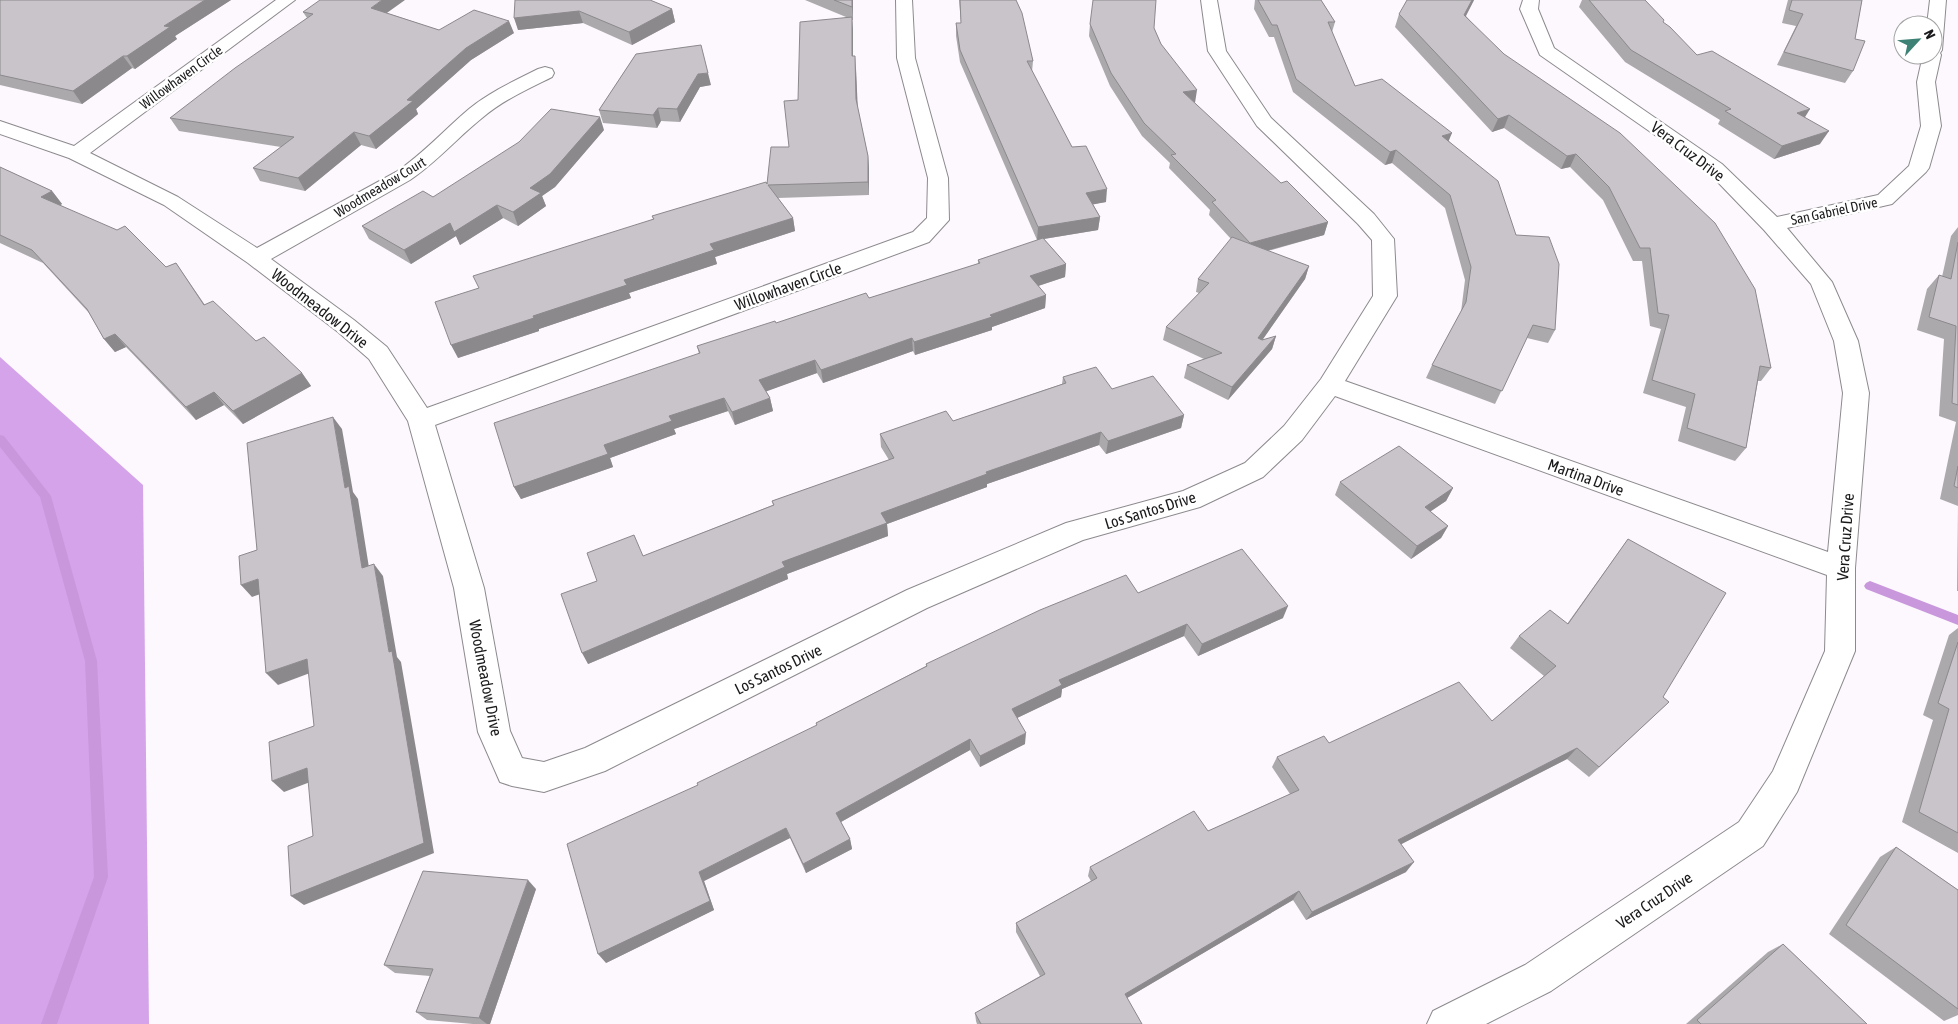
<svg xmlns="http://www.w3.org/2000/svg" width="1958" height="1024" font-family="'Asap Condensed',sans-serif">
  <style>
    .forest { fill: #d5a3e9 }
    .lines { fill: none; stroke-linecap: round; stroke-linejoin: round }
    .stream { fill: #c997dc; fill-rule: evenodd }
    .minor-casing { stroke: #8d8a8e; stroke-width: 2 }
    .minor { fill: #fff; fill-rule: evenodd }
    .wall { fill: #aca9ad }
    .shaded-wall { fill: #8c898d }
    .building { fill: #c8c4c9; stroke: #8c898d }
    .labels { text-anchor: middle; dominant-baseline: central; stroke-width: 5; stroke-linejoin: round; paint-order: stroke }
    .far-street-label { font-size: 14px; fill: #1a191b; stroke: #fff }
    .street-label { font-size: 16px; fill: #1a191b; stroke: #fff }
  </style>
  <rect width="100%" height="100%" fill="#fcf8fd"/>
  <!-- forest -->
  <path class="forest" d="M0,357L143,485L149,1024H0Z"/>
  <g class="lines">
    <!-- stream -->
    <g class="stream">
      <path d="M0,435L4,436L51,496L97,661L108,877L57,1024H41L94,877L85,661L40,497L0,447Z"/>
      <path d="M1870,581L1958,615V625L1866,589L1864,586L1866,583Z"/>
    </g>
    <defs>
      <path id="minor" d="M276,0H295L90,153L178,197L257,248L396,172C423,154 444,130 469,109C490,92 514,81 538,69L545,67L552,69L554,73L552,77C528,89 503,100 482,118C457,138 437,162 410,180L271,259L354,320L387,347L427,408L913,232L927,218L928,178L897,58L896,0H912L915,58L948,178L949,220L929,242L435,425L484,588L510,731L522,758L544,762L585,748L907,590L1066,523L1183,491L1245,463L1284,426L1321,379L1373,296L1372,240L1358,224L1257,126L1208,51L1201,0H1217L1226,51L1271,118L1374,214L1394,239L1397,296L1345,381L1828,552L1843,393L1834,341L1811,284L1764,230L1708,172L1540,55L1520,9L1523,0H1539L1538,9L1554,48L1722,164L1777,217L1878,195L1909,166L1921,126L1917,82L1923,55H1933V25H1927L1930,0H1946L1942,50L1940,53L1941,55L1935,82L1941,126L1929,168L1926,172L1892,204L1787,228L1832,282L1858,341L1869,393L1855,568V651L1797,792L1763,846L1551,991L1486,1024H1427L1433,1011L1525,965L1739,822L1773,771L1825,651L1827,575L1335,396L1302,440L1263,477L1200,507L1083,540L927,608L605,771L544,792L512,786L500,782L478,732L454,588L408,421L369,359L338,332L248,263L164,205L69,158L0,134V121L74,146Z"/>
    </defs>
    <!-- minor casing -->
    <use href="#minor" class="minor-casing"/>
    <!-- minor -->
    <use href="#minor" class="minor"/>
  </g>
  <!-- wall -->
  <g class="wall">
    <path d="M0,0H231L175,36L177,39L135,69L132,68L82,104L0,85Z"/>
    <path d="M515,0L672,9L675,22L632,45L583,23L518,30Z"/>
    <path d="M805,0H853V20H852L853,56L856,69L857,104L868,156L869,169V195L778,198L793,218L795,231L715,257L717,264L629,293L631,298L539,329V331L458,358L479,288L653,219L652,216L767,184L789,147L798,100L846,17Z"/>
    <path d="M959,0H1016L1033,61L1032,72L1072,147L1106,202L1093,204L1100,217L1098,230L1044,239L1066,264L1065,277L1038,286L1046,295L1045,308L992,327V330L915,355L913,351L823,383L817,373L766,391L770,398L773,411L735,425L728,411L674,429L676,434L610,458L613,467L521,499L514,487L699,354L697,346L869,298L978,264V260L1042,239L1037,240L960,62L956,36V23H961Z"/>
    <path d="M1255,0H1321L1335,22L1332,32L1355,86L1449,141L1516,235L1555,330L1548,343L1527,338L1495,404L1426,378L1432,365L1461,312L1465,280L1445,208L1392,163L1385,165L1293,92L1274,37H1269L1254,9Z"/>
    <path d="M1474,0L1466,16L1771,368L1761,381H1758L1746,448L1735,461L1678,441L1686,407L1643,393L1661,329L1650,326L1642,261H1633L1603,200L1570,167L1561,169L1504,128L1492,132L1395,27L1399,14Z"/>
    <path d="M1582,0H1645L1663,22L1697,55L1805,117L1820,144L1774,159L1718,124L1720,120L1625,62L1579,7Z"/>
    <path d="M1788,0H1862L1855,39L1853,71L1845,83L1777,65L1796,26L1782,23Z"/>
    <path d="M303,12L387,13L439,30L514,33L471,60L416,109L418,114L376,149L361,145L305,191L260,181L253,168L281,147L179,131L170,118L307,18Z"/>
    <path d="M1090,24L1154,28L1161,44L1194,103L1281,183L1328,222L1324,235L1268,251L1309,266L1305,279L1262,340L1276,336L1272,349L1228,400L1184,378L1187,365L1204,359L1163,340L1166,327L1199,293L1196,292L1198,279L1231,239L1209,215L1210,210L1169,168L1170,163L1142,136L1110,86L1089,36Z"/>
    <path d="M636,54L711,85L700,87L680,122L661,121L657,128L603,123L599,110Z"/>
    <path d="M604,130L555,187L542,196L546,206L518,226L503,218L460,245L456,236L411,264L369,239L362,226L433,197Z"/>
    <path d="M0,167L52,191L62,204L60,205L166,267L176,263L205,305L302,373L311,386L243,424L224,405L196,420L126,347L115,352L104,339L89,313L43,263L0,243Z"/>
    <path d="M1958,227V591H1957L1958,506L1940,499L1956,422L1939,416L1944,339L1917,330L1927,289L1939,275L1942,277L1951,236Z"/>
    <path d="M1063,377L1112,389L1184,415L1181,428L1106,454L1099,445L987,484V487L887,524L888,536L787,574L788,579L588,664L597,581L643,556L773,505L772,501L889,460L881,447L880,434L953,421L1062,384Z"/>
    <path d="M1340,482L1453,488L1446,501L1430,511L1448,526L1441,538L1411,559L1335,495Z"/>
    <path d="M1628,539L1663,697L1669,702L1589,777L1567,759L1401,844L1406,872L1306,920L1293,900L1127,998L1142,1024H977L976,1021L975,1013L1040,976L1016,932V923L1091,881L1088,876L1090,867L1208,831L1290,794L1272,767L1277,757L1329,743L1492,721L1544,676L1510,648L1519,636L1567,624Z"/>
    <path d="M1138,593L1283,618L1198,656L1184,636L1062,689L1061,697L1017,718L1025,744L980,767L970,750L841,822L850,839L852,849L806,873L790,838L704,881L714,910L606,963L698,785L817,726L816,723L926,666V664Z"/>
    <path d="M1958,628V853L1902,822L1933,720L1923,715L1949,635Z"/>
    <path d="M1896,847L1958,890V1015L1944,1021L1829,934L1880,857Z"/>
    <path d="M536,889L490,1024H473L427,1020L416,1012L430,976L395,973L384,965Z"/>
    <path d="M1783,944L1867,1024H1686L1768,952Z"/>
  </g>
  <!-- shaded-wall -->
  <g class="shaded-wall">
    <path d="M205,0H231L175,36L177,39L135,69L127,56L164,26Z"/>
    <path d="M382,0H405L377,20L371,8Z"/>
    <path d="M852,0H853V20L852,7Z"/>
    <path d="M1472,0H1474L1460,27L1464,15Z"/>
    <path d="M672,9L675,22L632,45L629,32Z"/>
    <path d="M579,11L583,23L518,30L514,18Z"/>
    <path d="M852,17L853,29V69L852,56Z"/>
    <path d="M509,21L514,33L471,60L416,109L418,114L376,149L369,136L407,100L466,48Z"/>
    <path d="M123,56L132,68L82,104L73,91Z"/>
    <path d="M855,56L856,69L858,112L856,99Z"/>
    <path d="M708,73L711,85L700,87L680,122L677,109L698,74Z"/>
    <path d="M1197,90L1195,103L1183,92Z"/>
    <path d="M658,108L661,121L657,128L653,115Z"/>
    <path d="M1810,109L1802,122L1797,113Z"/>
    <path d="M1509,115L1504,128L1492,132L1498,119Z"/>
    <path d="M600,117L604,130L555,187L542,196L546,206L518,226L513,212L530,188Z"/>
    <path d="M1829,131L1820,144L1774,159L1782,146Z"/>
    <path d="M354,132L361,145L305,191L298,178Z"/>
    <path d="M1452,133L1447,145L1442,136Z"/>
    <path d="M1396,150L1392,163L1385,165L1390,152Z"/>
    <path d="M1576,154L1570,167L1561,169L1567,156Z"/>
    <path d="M868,156L869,169V195L868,182Z"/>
    <path d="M1107,189L1106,202L1085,206L1086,193Z"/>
    <path d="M52,191L62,204L52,210L41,197Z"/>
    <path d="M497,205L503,218L460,245L456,236L411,264L404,250L450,223Z"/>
    <path d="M1100,217L1098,230L1037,240L1038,227Z"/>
    <path d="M793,218L795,231L715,257L717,264L629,293L631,298L539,329V331L458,358L451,345L624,280L710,244Z"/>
    <path d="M1328,222L1324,235L1247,256L1250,243Z"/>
    <path d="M1066,264L1065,277L1029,289L1030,276Z"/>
    <path d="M1309,266L1305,279L1254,352L1258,338Z"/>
    <path d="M1046,295L1045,308L992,327V330L915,355L914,342Z"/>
    <path d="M115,334L126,347L115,352L104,339Z"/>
    <path d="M1276,336L1272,349L1228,400L1232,387Z"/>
    <path d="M912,338L913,351L823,383L821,370Z"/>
    <path d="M815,360L817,373L762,393L759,380Z"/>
    <path d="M302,373L311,386L243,424L233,411Z"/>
    <path d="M214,392L224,405L196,420L186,407Z"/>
    <path d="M724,398L728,411L674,429L676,434L610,458L613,467L521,499L514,487L604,445L669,416Z"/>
    <path d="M770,398L773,411L735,425L732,412Z"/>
    <path d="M1184,415L1181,428L1106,454L1108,441Z"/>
    <path d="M333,417L342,429L353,492L358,499L371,580L362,568L345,488Z"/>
    <path d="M1101,432L1099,445L987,484V487L887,524L888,536L787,574L788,579L588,664L582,653L782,562L881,513L986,472Z"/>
    <path d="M1453,488L1446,501L1418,520L1425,507Z"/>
    <path d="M1448,526L1441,538L1411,559L1417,546Z"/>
    <path d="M374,564L383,576L397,657L401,662L434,853L304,905L291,896L389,652Z"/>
    <path d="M258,579L269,591L252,597L241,585Z"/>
    <path d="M1288,606L1283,618L1198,656L1202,644Z"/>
    <path d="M1187,624L1184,636L1062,689L1061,697L1011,721L1012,709L1059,680Z"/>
    <path d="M307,659L318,670L278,685L266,673Z"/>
    <path d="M1026,733L1025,744L980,767V756Z"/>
    <path d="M970,739V750L839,823L836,813Z"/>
    <path d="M1577,748L1567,759L1390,850L1398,840Z"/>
    <path d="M307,768L318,779L284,792L272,781Z"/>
    <path d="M786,828L790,838L704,881L714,910L606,963L598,954L699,872Z"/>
    <path d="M850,839L852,849L806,873L803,864Z"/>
    <path d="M1414,862L1406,872L1306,920L1312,912Z"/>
    <path d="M528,880L536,889L490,1024H487L479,1018Z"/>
    <path d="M1299,891L1293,900L1122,1001L1125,994Z"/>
  </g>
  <!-- building -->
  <g class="building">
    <path d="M0,0H205L164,26L170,27L127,56H123L73,91L0,75Z"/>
    <path d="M320,0H382L371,8L439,30L474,10L509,21L466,48L407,100L413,101L369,136L354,132L298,178L253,168L294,137L170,118L235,68L313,14L303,12Z"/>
    <path d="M515,0H650L672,9L629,32L579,11L514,18Z"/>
    <path d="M834,0H852V7Z"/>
    <path d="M960,0H1016L1022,13L1033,61H1027L1072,147L1086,146L1107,189L1086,193L1100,217L1038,227L960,50L956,23H961Z"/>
    <path d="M1093,0H1156L1154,28L1161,44L1197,90L1183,92L1281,183L1287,181L1328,222L1250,243L1212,202L1216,200L1171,155L1176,154L1144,123L1111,73L1090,24Z"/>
    <path d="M1258,0H1321L1335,22H1328L1355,86L1382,79L1452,133L1442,136L1498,181L1516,235L1549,237L1559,264L1555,330L1533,325L1502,391L1432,365L1466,302L1471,267L1450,195L1396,150L1390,152L1296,79L1277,25H1272Z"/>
    <path d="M1407,0H1472L1464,15L1504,54L1620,133L1715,223L1755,289L1771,368L1760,366L1746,448L1687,428L1695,394L1652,380L1669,315L1658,313L1650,248H1640L1609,187L1576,154L1567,156L1509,115L1498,119L1399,14Z"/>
    <path d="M1589,0H1645L1664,20L1663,22L1670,27L1697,55L1712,51L1810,109L1797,113L1829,131L1782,146L1725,111L1731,109L1631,50Z"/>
    <path d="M1792,0H1862L1855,39L1865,41L1853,71L1784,52L1803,14L1789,10Z"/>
    <path d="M852,17V56H855L856,99L868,156V182L768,185L793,218L710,244L714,250L624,280L627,285L533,316L534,318L451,345L435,302L479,288L473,276L654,219L652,216L766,182L767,184L771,147H789L784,101L798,100L800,22Z"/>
    <path d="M701,45L708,73L698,74L677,109L658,108L653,115L599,110L636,54Z"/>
    <path d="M551,109L600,117L550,174L530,188L541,193L513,212L497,205L454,232L450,223L404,250L362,226L423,191L433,197L519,142Z"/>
    <path d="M0,167L52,191L41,197L117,230L125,226L166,267L176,263L204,305L213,301L256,341L264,337L302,373L233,411L214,392L186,407L115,334L104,339L87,309L32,250L0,235Z"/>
    <path d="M1232,237L1309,266L1258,338L1262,340L1276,336L1232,387L1187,365L1222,353L1166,327L1209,283L1198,279Z"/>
    <path d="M1043,238L1066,264L1030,276L1046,295L990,315L992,317L914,342L912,338L821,370L815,360L759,380L770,398L732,412L724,398L669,416L672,421L604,445L608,454L514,487L494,423L700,353L697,346L775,321L776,323L866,293L869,298L980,263L978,260Z"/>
    <path d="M1958,242V405L1952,403L1956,326L1929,317L1939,275L1951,279Z"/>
    <path d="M1096,367L1112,389L1153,376L1184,415L1108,441L1101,432L986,472L987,474L881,513L887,523L782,562L785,567L582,653L561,594L597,581L587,553L634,535L643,556L774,505L772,501L894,458L880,434L946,411L953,421L1066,383L1063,377Z"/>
    <path d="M333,417L345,488L349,486L362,568L374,564L389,652L392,651L424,843L291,896L288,846L313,836L307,768L272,781L269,742L314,726L307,659L266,673L258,579L241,585L239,556L257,550L247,443Z"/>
    <path d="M1399,446L1453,488L1425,507L1448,526L1417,546L1340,482Z"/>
    <path d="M1958,466V488L1954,486Z"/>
    <path d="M1628,539L1726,593L1663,697L1669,702L1599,767L1577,748L1398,840L1414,862L1312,912L1299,891L1125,994L1142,1024H981L975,1013L1045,974L1016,923L1097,878L1090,867L1194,811L1208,831L1299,790L1277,757L1324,736L1329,743L1459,682L1492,721L1556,666L1519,636L1550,610L1568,624Z"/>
    <path d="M1242,549L1288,606L1202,644L1187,624L1059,680L1062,685L1012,709L1026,733L980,756L970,739L836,813L850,839L803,864L786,828L699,872L710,901L598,954L567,844L698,785L697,783L817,725L816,723L927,666L926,664L1040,610L1126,575L1138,593Z"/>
    <path d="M1958,642V833L1919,812L1949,709L1938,703Z"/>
    <path d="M1896,847L1958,890V1009L1846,925Z"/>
    <path d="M423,871L528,880L479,1018L416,1012L433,969L384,965Z"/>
    <path d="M1783,944L1867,1024H1701L1697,1020Z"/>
  </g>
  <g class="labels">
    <!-- far-street labels -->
    <g class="far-street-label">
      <text transform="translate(181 77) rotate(-36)">Willowhaven Circle</text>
      <text transform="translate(380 187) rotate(-31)">Woodmeadow Court</text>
      <text transform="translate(1834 211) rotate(-12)">San Gabriel Drive</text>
    </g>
    <!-- street labels -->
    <g class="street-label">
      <text transform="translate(1688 151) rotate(37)">Vera Cruz Drive</text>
      <text transform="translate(788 286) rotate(-20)">Willowhaven Circle</text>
      <text transform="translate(320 308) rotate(38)">Woodmeadow Drive</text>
      <text transform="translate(1586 477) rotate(20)">Martina Drive</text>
      <text transform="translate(1150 510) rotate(-17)">Los Santos Drive</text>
      <text transform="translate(1845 537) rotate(-86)">Vera Cruz Drive</text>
      <text transform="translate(778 669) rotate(-26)">Los Santos Drive</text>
      <text transform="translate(486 678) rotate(79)">Woodmeadow Drive</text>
      <text transform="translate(1654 900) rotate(-34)">Vera Cruz Drive</text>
    </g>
  </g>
  <!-- north arrow -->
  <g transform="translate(1918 40) rotate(64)"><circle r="24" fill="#ffffff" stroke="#a3a3a4"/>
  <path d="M0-4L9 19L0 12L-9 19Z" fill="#3e8275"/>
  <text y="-8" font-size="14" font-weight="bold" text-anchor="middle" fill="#1a191b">N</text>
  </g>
</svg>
